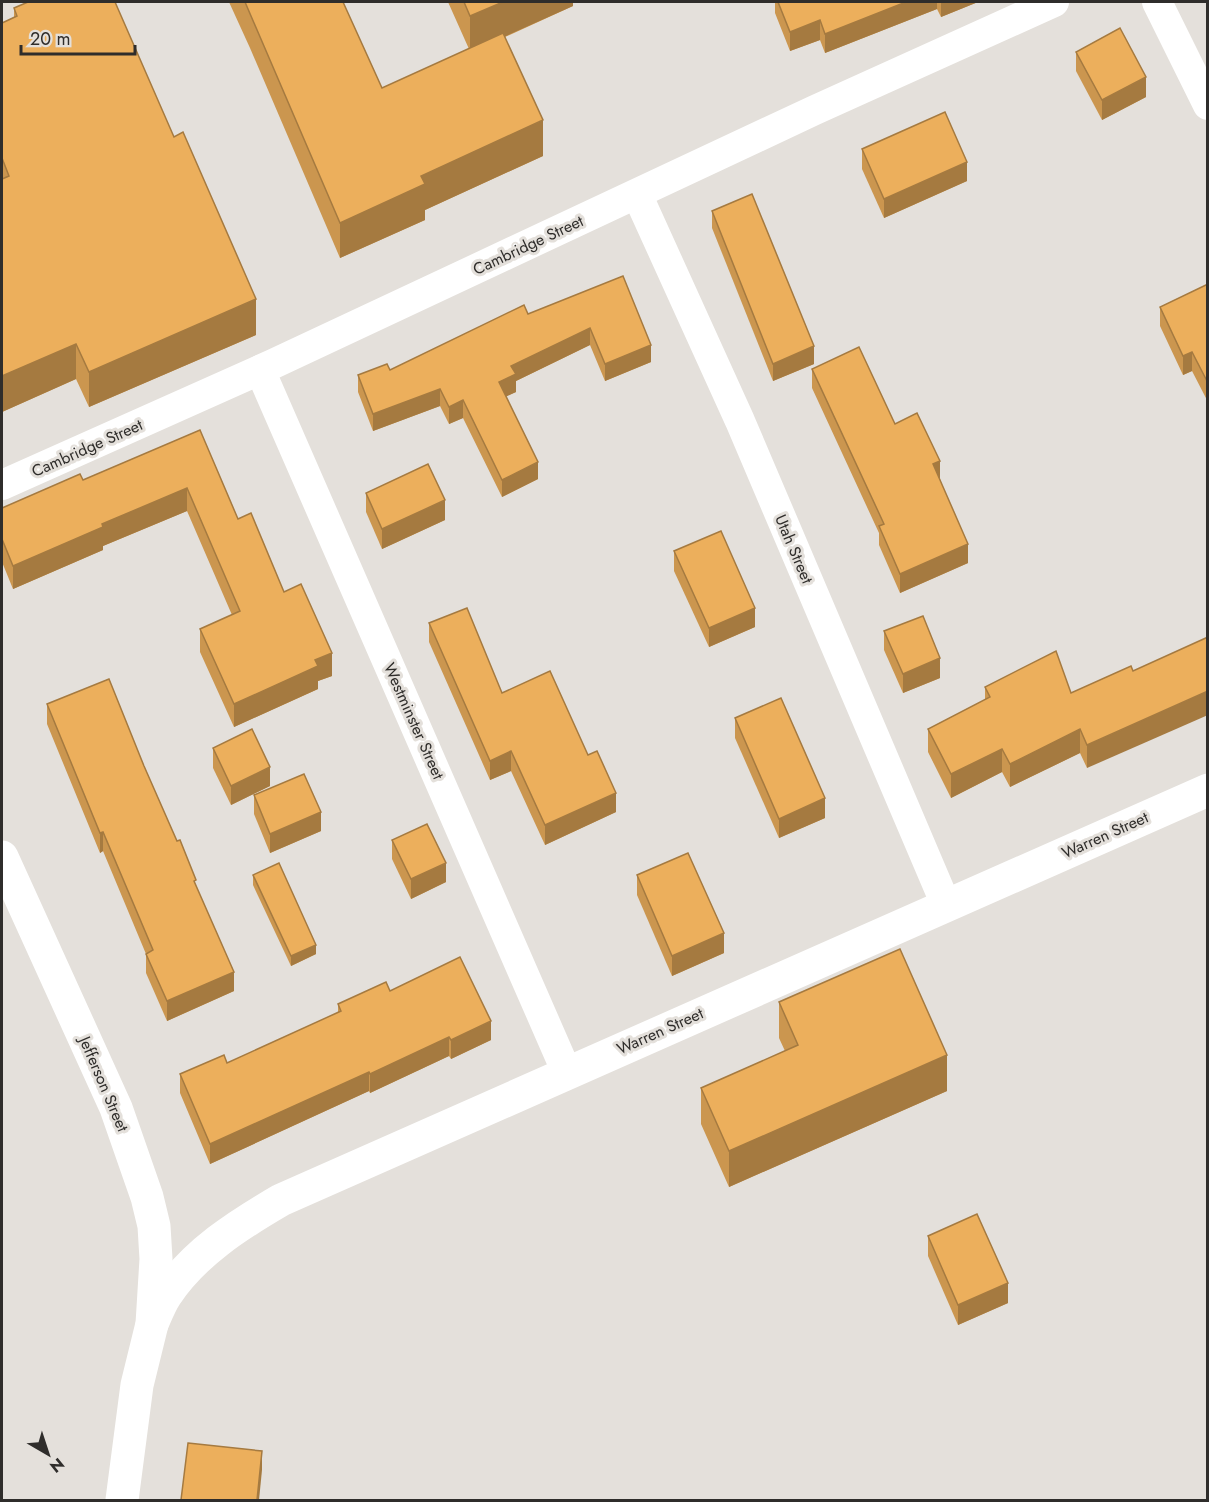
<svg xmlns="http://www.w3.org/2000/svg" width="1209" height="1502" font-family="Jost,sans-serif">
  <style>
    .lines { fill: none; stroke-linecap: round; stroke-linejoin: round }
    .minor { stroke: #fff; stroke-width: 30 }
    .tertiary { stroke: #fff; stroke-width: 33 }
    .secondary { stroke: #fff; stroke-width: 33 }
    .wall { fill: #cb964f }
    .shaded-wall { fill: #a57a40 }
    .building { fill: #ecaf5c; stroke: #a57a40; stroke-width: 1.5 }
    .labels { text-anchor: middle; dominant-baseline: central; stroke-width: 6; stroke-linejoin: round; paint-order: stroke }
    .street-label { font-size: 16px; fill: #2f2d2b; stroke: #e4e0db }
  </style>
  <rect width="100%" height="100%" fill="#e4e0db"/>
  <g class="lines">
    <!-- minor -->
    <g class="minor">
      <path d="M1157,2L1208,105"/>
      <path d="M637,194L740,421L946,905"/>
      <path d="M260,370L567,1073"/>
      <path d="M2,485L273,364L815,110L1054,2"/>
    </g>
    <!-- tertiary -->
    <path class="tertiary" d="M152,1324C156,1315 160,1304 166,1295C194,1253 238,1225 281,1200L1208,790"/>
    <!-- secondary -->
    <path class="secondary" d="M2,857L116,1108L147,1197L154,1226L156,1259L152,1324L137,1385L122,1500"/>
  </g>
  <!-- wall -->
  <g class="wall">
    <path d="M229,2H346L343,3L382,88L469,49L448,2H573V6L505,37L543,156L425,210V220L340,258L250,48Z"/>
    <path d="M775,2H978L941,17L937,9L825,53L820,40L790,51L775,13Z"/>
    <path d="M14,8L256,335L89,407L76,379L2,412V23L14,17Z"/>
    <path d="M1076,52L1146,97L1102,120L1076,71Z"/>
    <path d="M862,149L967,181L884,218L862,169Z"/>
    <path d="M712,211L814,364L773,381L712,228Z"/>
    <path d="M623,276L651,362L605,381L590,345L516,381V392L506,396L538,479L502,497L463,418L449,424L440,406L373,431L358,392V375L390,370Z"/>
    <path d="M1208,284V402L1192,371L1183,375L1160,326V307Z"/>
    <path d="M812,369L895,424L940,479L968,563L900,593L879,545V533L812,388Z"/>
    <path d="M200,430L238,519L284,592L332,676L318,681V689L234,727L200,652V629L232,615L187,511L103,546V550L13,589L2,562V508L83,480Z"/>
    <path d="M366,493L445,520L382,549L366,512Z"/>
    <path d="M674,551L755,627L709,647L674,571Z"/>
    <path d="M429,623L502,693L588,755L616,812L545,845L511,771L490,780L429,642Z"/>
    <path d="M884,631L940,678L903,693L884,650Z"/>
    <path d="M1131,666L1087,768L1080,753L1010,787L1002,772L951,798L928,752V729L985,700V687L1071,693Z"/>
    <path d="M47,704L144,766L196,886L234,991L167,1021L146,973V954L103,851L100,853L47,724Z"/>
    <path d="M735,718L825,818L779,838L735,738Z"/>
    <path d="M213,748L270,786L231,805L213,768Z"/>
    <path d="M254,795L321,831L270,853L254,814Z"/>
    <path d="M392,840L446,882L411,899L392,859Z"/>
    <path d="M253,875L316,954L291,966L253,885Z"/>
    <path d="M637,875L724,953L672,976L637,895Z"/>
    <path d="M390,991L491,1040L451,1059L449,1056L370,1093L369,1091L210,1164L180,1093V1074L227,1063L338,1013V1004Z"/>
    <path d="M779,1002L947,1091L729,1187L701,1124V1088L785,1051L779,1038Z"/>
    <path d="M928,1236L1008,1303L958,1325L928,1256Z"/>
  </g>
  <!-- shaded-wall -->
  <g class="shaded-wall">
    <path d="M503,2H573V6L470,52V16Z"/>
    <path d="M906,2H937V9L825,53V34Z"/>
    <path d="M941,2H978L941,17Z"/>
    <path d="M820,20V40L790,51V32Z"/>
    <path d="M1146,77V97L1102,120V100Z"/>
    <path d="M543,120V156L425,210V220L340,258V223L421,176Z"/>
    <path d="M967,162V181L884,218V199Z"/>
    <path d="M256,299V335L89,407V372Z"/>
    <path d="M590,328V345L516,381V392L499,400V382L511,366Z"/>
    <path d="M76,344V379L2,412V376Z"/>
    <path d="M651,345V362L605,381V364Z"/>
    <path d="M814,346V364L773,381V364Z"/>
    <path d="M1192,352V371L1183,375V356Z"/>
    <path d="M440,389V406L373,431V414Z"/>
    <path d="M463,400V418L449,424V407Z"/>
    <path d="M940,461V480L933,464Z"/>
    <path d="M538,462V479L502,497V480Z"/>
    <path d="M187,488V511L103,546V550L13,589V566L102,524Z"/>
    <path d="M445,500V520L382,549V529Z"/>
    <path d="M968,544V563L900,593V574Z"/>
    <path d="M755,608V627L709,647V628Z"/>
    <path d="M332,653V676L318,681V689L234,727V704L315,660Z"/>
    <path d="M940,658V678L903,693V674Z"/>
    <path d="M1208,691V715L1087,768V745Z"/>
    <path d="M1080,729V753L1010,787V764Z"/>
    <path d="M1002,749V772L951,798V774Z"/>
    <path d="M511,751V771L490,780V761Z"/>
    <path d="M270,767V786L231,805V786Z"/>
    <path d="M616,793V812L545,845V825Z"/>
    <path d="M825,798V818L779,838V819Z"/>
    <path d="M321,812V831L270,853V834Z"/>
    <path d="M103,832V851L100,853V833Z"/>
    <path d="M446,863V882L411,899V879Z"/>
    <path d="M724,933V953L672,976V956Z"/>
    <path d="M316,945V954L291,966V956Z"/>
    <path d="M234,972V991L167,1021V1001Z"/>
    <path d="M491,1021V1040L451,1059V1040Z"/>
    <path d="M449,1037V1056L370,1093V1074Z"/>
    <path d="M947,1055V1091L729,1187V1151Z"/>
    <path d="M369,1072V1091L210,1164V1144Z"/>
    <path d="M1008,1283V1303L958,1325V1305Z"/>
    <path d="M262,1451V1470L259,1500H257Z"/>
  </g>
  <!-- building -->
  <g class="building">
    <path d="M28,2H115L174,137L183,132L256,299L89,372L76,344L2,376V179L9,176L2,158V23L17,16L14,8Z"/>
    <path d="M245,2H343L382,88L503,33L543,120L421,176L425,184L340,223Z"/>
    <path d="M464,2H503L470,16Z"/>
    <path d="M778,2H906L825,34L820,20L790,32Z"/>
    <path d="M1120,28L1146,77L1102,100L1076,52Z"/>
    <path d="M945,112L967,162L884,199L862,149Z"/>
    <path d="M752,194L814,346L773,364L712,211Z"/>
    <path d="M623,276L651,345L605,364L590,328L511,366L516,374L499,382L538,462L502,480L463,400L449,407L440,389L373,414L358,375L387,364L390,370L524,305L528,314Z"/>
    <path d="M1208,284V383L1192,352L1183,356L1160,307Z"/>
    <path d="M859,347L895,424L917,413L940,461L933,464L968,544L900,574L879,526L884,524L812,369Z"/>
    <path d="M200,430L238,519L251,513L284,592L301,584L332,653L315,660L318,666L234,704L200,629L240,611L187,488L102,524L103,527L13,566L2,539V508L80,474L83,480Z"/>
    <path d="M428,464L445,500L382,529L366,493Z"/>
    <path d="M721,531L755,608L709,628L674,551Z"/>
    <path d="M467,608L502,693L550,671L588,755L597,751L616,793L545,825L511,751L490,761L429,623Z"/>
    <path d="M923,616L940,658L903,674L884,631Z"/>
    <path d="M1208,637V691L1087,745L1080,729L1010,764L1002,749L951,774L928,729L990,697L985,687L1056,651L1071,693L1131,666L1133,671Z"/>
    <path d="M109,679L144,766L177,841L180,840L196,880L194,881L234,972L167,1001L146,954L153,950L103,832L100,833L47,704Z"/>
    <path d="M781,698L825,798L779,819L735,718Z"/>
    <path d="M252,729L270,767L231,786L213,748Z"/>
    <path d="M304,774L321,812L270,834L254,795Z"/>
    <path d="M427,824L446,863L411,879L392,840Z"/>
    <path d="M688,853L724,933L672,956L637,875Z"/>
    <path d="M279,863L316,945L291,956L253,875Z"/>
    <path d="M900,949L947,1055L729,1151L701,1088L798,1045L779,1002Z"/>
    <path d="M460,957L491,1021L451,1040L449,1037L370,1074L369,1072L210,1144L180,1074L224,1055L227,1063L341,1011L338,1004L386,982L390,991Z"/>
    <path d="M977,1214L1008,1283L958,1305L928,1236Z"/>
    <path d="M188,1443L262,1451L257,1500H181Z"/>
  </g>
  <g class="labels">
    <!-- street labels -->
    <g class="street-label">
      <text transform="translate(528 245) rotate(-25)">Cambridge Street</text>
      <text transform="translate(87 448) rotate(-24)">Cambridge Street</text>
      <text transform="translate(794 549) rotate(67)">Utah Street</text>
      <text transform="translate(414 721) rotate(66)">Westminster Street</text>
      <text transform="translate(1105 835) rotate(-24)">Warren Street</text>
      <text transform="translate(660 1031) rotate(-24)">Warren Street</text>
      <text transform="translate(104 1084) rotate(67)">Jefferson Street</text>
    </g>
  </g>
  <!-- border -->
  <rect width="1209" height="1502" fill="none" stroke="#2f2d2b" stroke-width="6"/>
  <!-- north arrow -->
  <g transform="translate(48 1454) rotate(141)" stroke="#e4e0db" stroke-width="4.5" paint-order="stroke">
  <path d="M0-4.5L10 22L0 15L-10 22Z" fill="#2f2d2b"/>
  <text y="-9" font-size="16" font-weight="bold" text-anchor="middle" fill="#2f2d2b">N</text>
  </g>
  <!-- scale -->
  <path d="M21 45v9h114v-9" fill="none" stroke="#2f2d2b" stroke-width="3"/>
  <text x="30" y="45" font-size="18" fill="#2f2d2b" stroke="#e4e0db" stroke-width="4.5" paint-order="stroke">20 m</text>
</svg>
